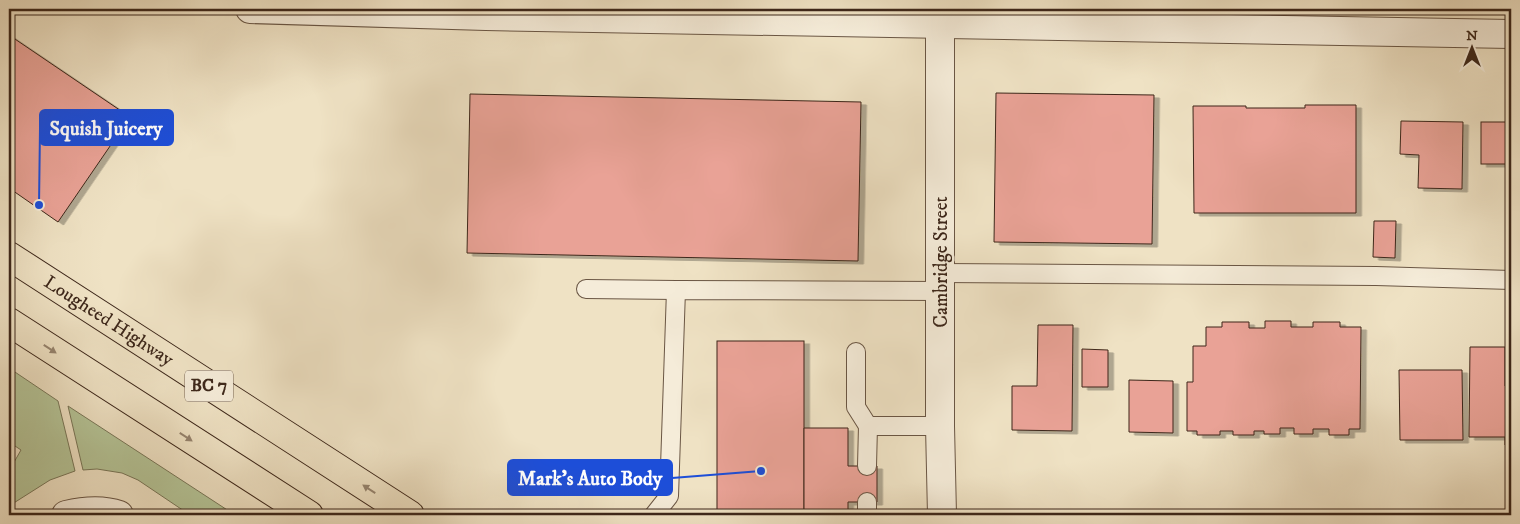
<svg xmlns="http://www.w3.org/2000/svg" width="1520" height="524" font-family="'IM FELL DW Pica',serif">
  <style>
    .green { fill: #b5c497; stroke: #797658 }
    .building { fill: #e9a296; stroke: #3d271a; filter: url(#shadow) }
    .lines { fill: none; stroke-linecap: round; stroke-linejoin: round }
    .service-casing { stroke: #6a5644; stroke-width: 20 }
    .minor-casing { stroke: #6a5644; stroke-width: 30 }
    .primary-casing { stroke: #3d271a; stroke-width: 30 }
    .service { stroke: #f5ecd9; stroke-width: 18 }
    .minor { stroke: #f5ecd9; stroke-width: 28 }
    .primary { stroke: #efe2c4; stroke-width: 28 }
    .oneway { fill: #96846f }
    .labels { text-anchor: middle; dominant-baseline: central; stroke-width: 5; stroke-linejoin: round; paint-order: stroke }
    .shield { fill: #f5ecd9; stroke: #746253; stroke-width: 1 }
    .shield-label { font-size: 18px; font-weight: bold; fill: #3d271a }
    .street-label { font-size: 19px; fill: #3d271a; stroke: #f5ecd9 }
    .leader { fill: none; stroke: #1d4ed8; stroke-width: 2 }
    .callout-dot { fill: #1d4ed8; stroke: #f5ecd9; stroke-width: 2 }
    .callout { fill: #1d4ed8; stroke: #1d4ed8; stroke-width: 2 }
    .callout-label { font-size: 20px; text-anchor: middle; font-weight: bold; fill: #fff }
  </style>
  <defs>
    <filter id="shadow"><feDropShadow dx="5.5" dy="3" stdDeviation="0" flood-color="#0004"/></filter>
  </defs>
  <rect width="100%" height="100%" fill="#efe2c4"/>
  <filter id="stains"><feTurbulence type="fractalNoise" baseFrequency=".004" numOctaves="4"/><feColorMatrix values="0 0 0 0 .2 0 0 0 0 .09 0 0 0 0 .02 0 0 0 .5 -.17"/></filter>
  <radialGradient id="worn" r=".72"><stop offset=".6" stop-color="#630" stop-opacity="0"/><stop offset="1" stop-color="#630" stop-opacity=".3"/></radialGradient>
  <!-- green -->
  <g class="green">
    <path d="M9,368L58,401L75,471L50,480L9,506V471L21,450L9,442Z"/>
    <path d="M68,406L235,515H190L138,480L122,473L97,469L83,470Z"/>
  </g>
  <!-- building -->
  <g class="building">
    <path d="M9,35L130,117L58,222L9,188Z"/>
    <path d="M996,93L1154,95L1152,244L994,242Z"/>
    <path d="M470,94L861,102L858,261L467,253Z"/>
    <path d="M1305,105H1356V213H1194L1193,106H1246V108H1305Z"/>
    <path d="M1401,121L1463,122L1462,189L1418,188L1419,155L1400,154Z"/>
    <rect x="1481" y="122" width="30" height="42"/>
    <path d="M1374,221H1396L1395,258L1373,257Z"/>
    <path d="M1511,224V260H1509V225Z"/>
    <path d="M1265,321H1291V327H1313V322H1340V327H1361L1360,429H1349V435H1329V429H1313V434H1294V428H1280V434H1264V431H1254V435H1233V431H1220V435H1197V431H1187V382H1193V346H1206V327H1222V322H1249V328H1265Z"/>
    <path d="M1038,325H1073L1072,431L1012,430V386H1037Z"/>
    <rect x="717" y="341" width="87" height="174"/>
    <path d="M1470,347H1505V386H1511V445H1505V437H1469Z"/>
    <path d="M1082,349L1108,350V387H1082Z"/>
    <path d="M1399,370H1462L1463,440H1400Z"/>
    <path d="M1129,380L1173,381V433L1129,432Z"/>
    <path d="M804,428H848V466H877V502H848V515H804Z"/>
  </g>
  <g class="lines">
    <defs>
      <g id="service">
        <path d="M941,273L1376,276L1511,280"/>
        <path d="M586,289L676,290"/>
        <path d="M856,352V407L868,426"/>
        <path d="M867,466L868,426H940"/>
        <path d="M867,502V515"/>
        <path d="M654,515L669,496L676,290L941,291"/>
      </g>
      <g id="minor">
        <path d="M250,9L486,16L1511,34"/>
        <path d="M940,9V426L942,515"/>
        <path d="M66,515C83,511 102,509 119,515"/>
      </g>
      <g id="primary">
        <path id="s1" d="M9,256L410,515"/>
        <path d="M9,322L309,515"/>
      </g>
    </defs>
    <!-- service casing -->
    <use href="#service" class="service-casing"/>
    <!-- minor casing -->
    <use href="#minor" class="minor-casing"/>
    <!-- primary casing -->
    <use href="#primary" class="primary-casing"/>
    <!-- service -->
    <use href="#service" class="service"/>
    <!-- minor -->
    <use href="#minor" class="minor"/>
    <!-- primary -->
    <use href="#primary" class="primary"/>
  </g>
  <!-- one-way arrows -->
  <defs><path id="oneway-solid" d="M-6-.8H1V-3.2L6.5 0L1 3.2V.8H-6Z" transform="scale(1.25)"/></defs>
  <g class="oneway">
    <use href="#oneway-solid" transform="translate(50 349) rotate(33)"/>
    <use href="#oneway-solid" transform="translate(186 437) rotate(33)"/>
    <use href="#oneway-solid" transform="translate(369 489) rotate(-147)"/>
  </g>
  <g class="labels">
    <!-- shield labels -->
    <rect class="shield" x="185" y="370.5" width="48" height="31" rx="4"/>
    <g class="shield-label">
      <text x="209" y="386">BC 7</text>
    </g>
    <!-- street labels -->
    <g class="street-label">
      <text transform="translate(941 262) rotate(-90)">Cambridge Street</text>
      <text stroke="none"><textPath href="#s1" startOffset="119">Lougheed Highway</textPath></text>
    </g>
  </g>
  <!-- callouts -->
  <path class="leader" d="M39 205L40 128M761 471L672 478"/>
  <g class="callout-dot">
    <circle cx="39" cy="205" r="5"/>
    <circle cx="761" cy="471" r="5"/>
  </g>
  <g class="callout">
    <rect x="40" y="110" width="133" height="35" rx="5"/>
    <rect x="508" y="460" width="164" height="35" rx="5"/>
  </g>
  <g class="callout-label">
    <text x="106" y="135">Squish Juicery</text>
    <text x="590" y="485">Mark's Auto Body</text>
  </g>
  <!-- margin -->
  <rect width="1520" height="524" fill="none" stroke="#efe2c4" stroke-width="30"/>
  <rect x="10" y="10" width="1500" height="504" fill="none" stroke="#3d271a" stroke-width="2.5"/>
  <rect x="15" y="15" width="1490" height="494" fill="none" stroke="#3d271a"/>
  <!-- north arrow -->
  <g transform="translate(1472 48)" stroke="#f5ecd9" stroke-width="4" paint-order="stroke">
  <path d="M0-4L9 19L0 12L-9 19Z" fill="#3d271a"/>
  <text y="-8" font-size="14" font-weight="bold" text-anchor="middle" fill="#3d271a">N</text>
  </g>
  <rect width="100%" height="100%" filter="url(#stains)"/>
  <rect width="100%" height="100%" fill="url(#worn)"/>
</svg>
